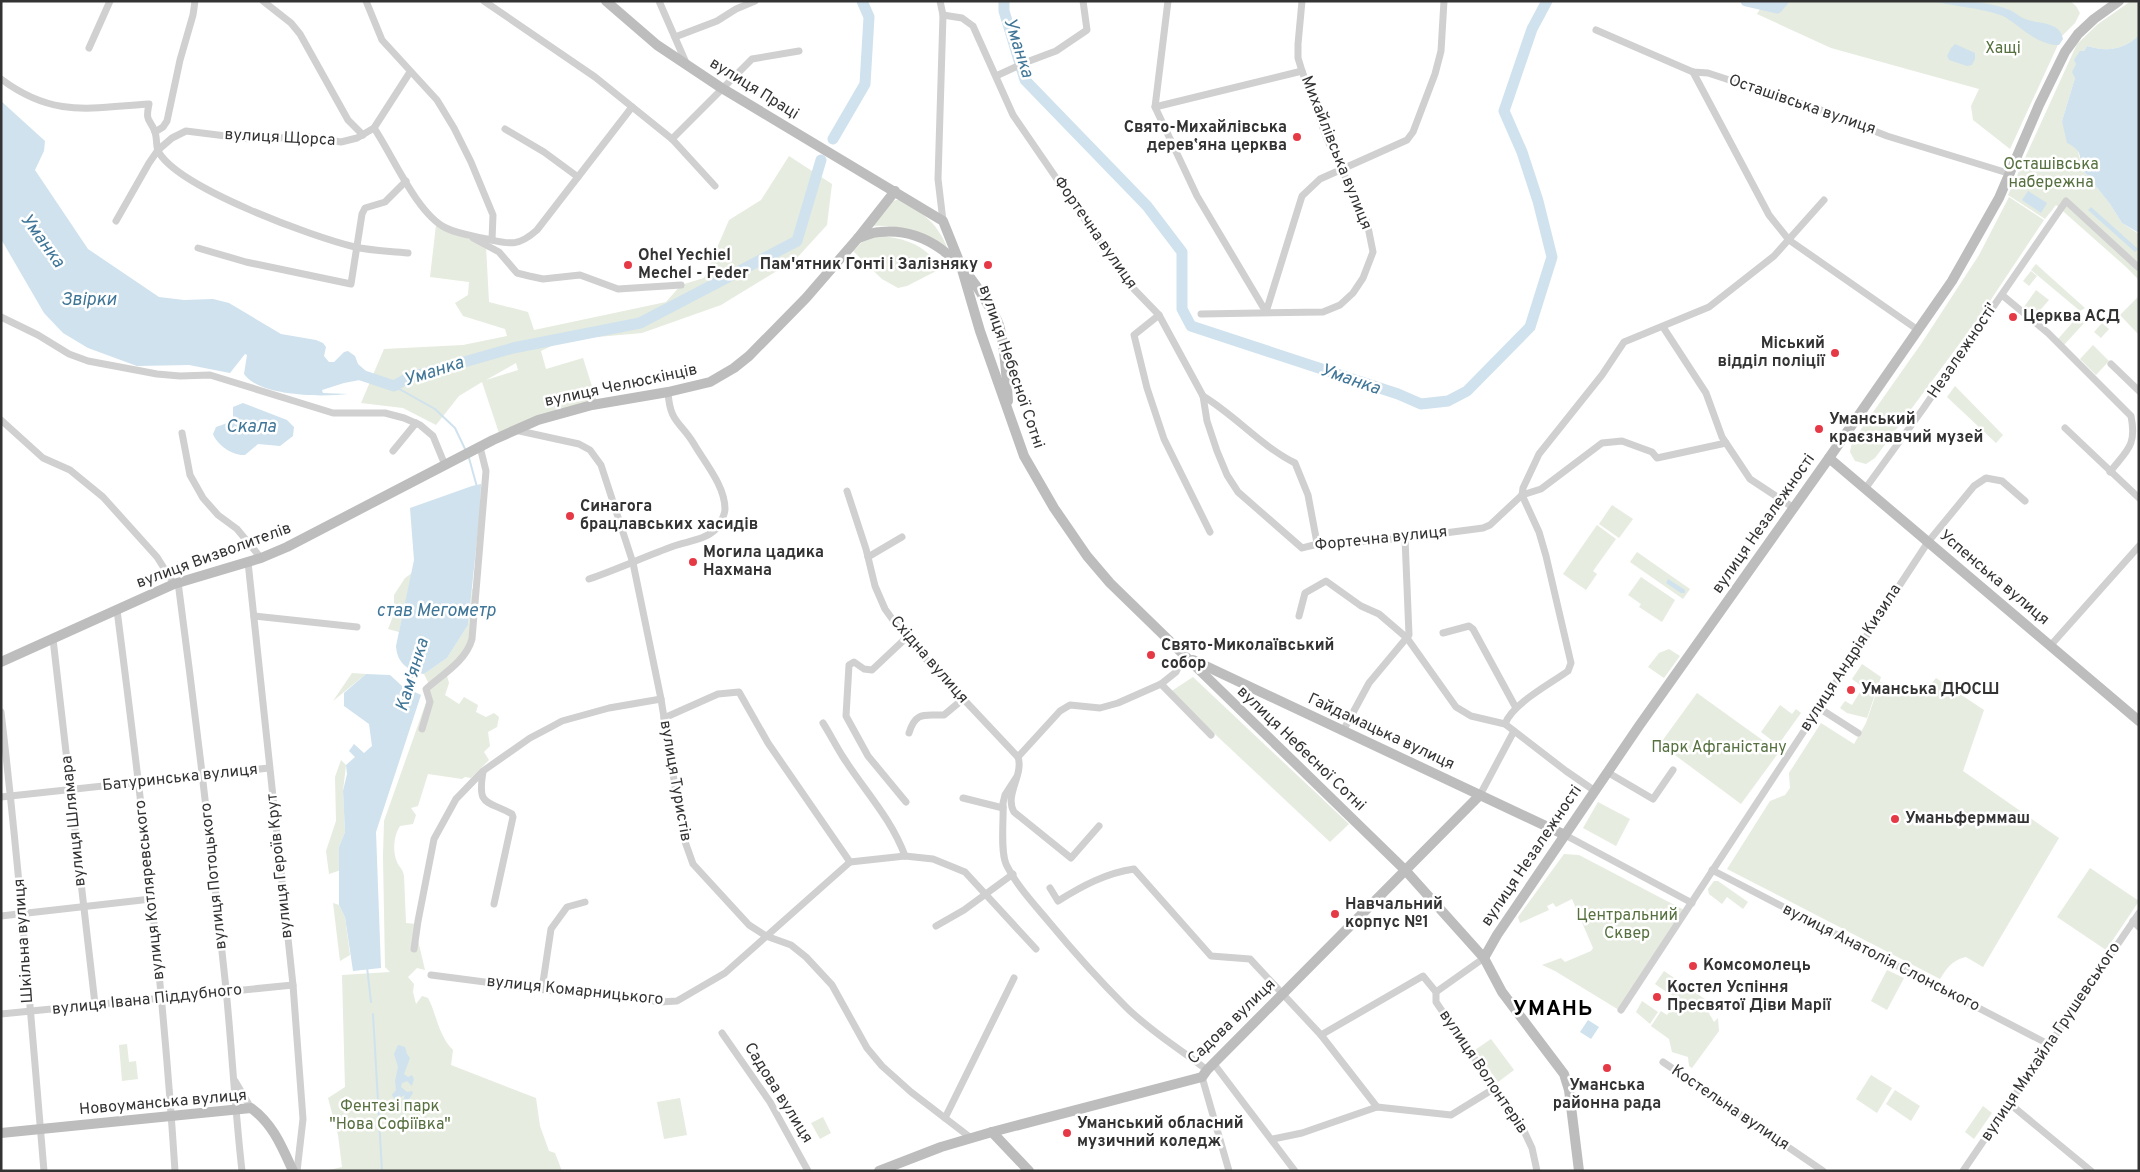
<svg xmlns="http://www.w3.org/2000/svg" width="2140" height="1172" font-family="Overpass,sans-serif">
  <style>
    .green { fill: #e6ecdf; fill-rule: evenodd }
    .water { fill: #cfe2ee }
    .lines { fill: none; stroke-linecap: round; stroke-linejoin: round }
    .stream { stroke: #cfe2ee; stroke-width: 2 }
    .river { stroke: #cfe2ee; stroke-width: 11 }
    .street { stroke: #d0d0d0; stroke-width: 7 }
    .secondary { stroke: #bdbdbd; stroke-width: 10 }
    .poi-dot { fill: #e63946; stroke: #fff; stroke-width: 2 }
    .labels { text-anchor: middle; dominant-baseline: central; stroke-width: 5; stroke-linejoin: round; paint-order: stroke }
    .park-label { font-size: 16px; fill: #56703f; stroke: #fff }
    .street-label { font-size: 16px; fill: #333; stroke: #fff }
    .poi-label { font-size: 16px; font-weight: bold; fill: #333; stroke: #fff; text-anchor: start }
    .water-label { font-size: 18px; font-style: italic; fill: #3f7597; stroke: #fff }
    .district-label { font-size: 21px; font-weight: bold; letter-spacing: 1px; fill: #000; stroke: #fff }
  </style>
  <rect width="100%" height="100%" fill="#fff"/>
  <!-- green -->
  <g class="green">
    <path d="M1765,1H2070L2076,6L2080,13L2075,23L2062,36L2010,149L1973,120L1971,106L1979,89L1831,48L1757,14Z"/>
    <path d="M2131,1H2139V35C2124,50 2107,52 2087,46C2081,56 2072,66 2075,78L2062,121C2067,132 2082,153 2080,164L2083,170L2110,204L2122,223L2139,234V283L2137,278L2126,267L2056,205L2045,219L2008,195L2077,44L2098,24Z"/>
    <path d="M789,156L832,184L827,225L795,260L721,305L642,333L564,340L541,351L546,369L583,358L597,402L499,433L482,382L459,396L436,425L403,408L361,403L384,349L463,345L507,336L505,329L463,316L455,303L468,295L469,282L430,277L436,225L486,246L489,302L528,312L534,330L666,302L681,285L704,278L729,220L761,200ZM516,363L518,370L486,380Z"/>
    <path d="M2009,197L2044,220L1980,316L1875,458L1866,464L1855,461L1850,452L1852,442L1921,344L1979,255Z"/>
    <path d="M900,199C923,214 936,221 947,247C923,232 898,224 870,226L890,202Z"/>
    <path d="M880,236C907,238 925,246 942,268L907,286L898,288L882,279L853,251L862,242Z"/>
    <path d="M2036,264L2085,308L2080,311L2031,270Z"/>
    <path d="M2031,271L2037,276L2029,286L2023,281Z"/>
    <path d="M2036,290L2049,300L2035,316L2024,307Z"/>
    <path d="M2139,296V335L2120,315Z"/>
    <path d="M2078,316L2085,322L2064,345L2058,339Z"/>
    <path d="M2102,323L2109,329L2101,338L2094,332Z"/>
    <path d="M2093,345L2109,361L2096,375L2080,359Z"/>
    <path d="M1955,386L2003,435L1996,443L1947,397Z"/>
    <path d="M1612,505L1633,519L1619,538L1599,524Z"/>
    <path d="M1597,525L1616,539L1593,571L1597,574L1586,590L1563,574Z"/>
    <path d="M1637,552L1690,589L1683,599L1630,562Z"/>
    <path d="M412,573L399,632L388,629L394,614V595L405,578Z"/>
    <path d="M1641,577L1675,600L1662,622L1639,607L1641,604L1628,595Z"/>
    <path d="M472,589L477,590L470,648L446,672L449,683L445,695L459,704L464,697L478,705L476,712L486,717L494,713L499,717L497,727L488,732L490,746L484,752L489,760L471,778L465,777L462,779L428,774L418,806L411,808L416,815L413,824L400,826C394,835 392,851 397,862C399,867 403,869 404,876L406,923L417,924L416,932L425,970L417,968L408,977L414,984L413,992L416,1004L422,996L428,998C437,1015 438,1035 453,1050L451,1065L536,1098L540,1126L549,1151L555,1153L562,1171H325L342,1167L338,1135L328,1098L345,1087L342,975L390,972L385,967L383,856L384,821L429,694L428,682L424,674L447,658L468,625Z"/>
    <path d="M1669,649L1680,656L1664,678L1648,667L1659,653Z"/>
    <path d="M1862,664L1881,677L1867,718L1847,713L1840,708L1845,701L1852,705L1863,687L1852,679Z"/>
    <path d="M352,673L366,674L333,701Z"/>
    <path d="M1193,677L1349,824L1330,842L1170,692Z"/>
    <path d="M1936,678L1984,710L1963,771L2059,838L1983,967L1966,957C1952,960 1947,968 1940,979L1727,869L1770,801L1785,795L1790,788L1789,773L1821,723L1854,744L1866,723L1880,682L1923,694Z"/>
    <path d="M1697,693L1779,752L1741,804L1660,744Z"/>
    <path d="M1780,705L1792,714L1796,709L1801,713L1778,745L1761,732Z"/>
    <path d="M341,760L346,765L343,791L345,832L339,847L341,870L329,874L326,851L336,821L335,777Z"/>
    <path d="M1598,802L1630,819L1616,846L1583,828Z"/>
    <path d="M1564,854L1579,855L1684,910L1619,1010L1555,971L1542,965L1561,958L1565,962L1591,951L1593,948L1572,899L1556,907L1553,903L1547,906L1549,910L1520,923L1518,917Z"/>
    <path d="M2090,868L2139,901L2106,950L2057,917Z"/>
    <path d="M1718,881L1748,902L1743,909L1727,897L1722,904L1709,894L1708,889L1714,881Z"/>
    <path d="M333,903L339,905L345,917L350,955L340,961Z"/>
    <path d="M1887,970L1904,978L1887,1010L1871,1001Z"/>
    <path d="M1664,971L1709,1002L1706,1008L1714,1022L1718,1018L1719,1031L1692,1068L1689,1066L1688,1057L1672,1052L1669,1039L1651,1026L1661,1011L1667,1015L1678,1000L1655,984Z"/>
    <path d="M1642,1001L1658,1012L1650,1024L1636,1012Z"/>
    <path d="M1491,1039L1514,1070L1498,1082L1475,1050Z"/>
    <path d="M127,1044L129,1062L136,1061L138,1079L122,1081L119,1045Z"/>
    <path d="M1871,1075L1892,1088L1877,1113L1856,1099Z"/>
    <path d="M1895,1090L1920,1106L1911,1121L1886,1104Z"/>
    <path d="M680,1098L687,1135L664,1139L657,1102Z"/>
    <path d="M1983,1106L1992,1113L1974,1139L1965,1132Z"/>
    <path d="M823,1117L831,1133L820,1139L811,1123Z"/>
  </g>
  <!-- water -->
  <g class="water">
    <path d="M1933,1C1958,1 1983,0 2007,9C2014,11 2020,18 2028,20C2040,24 2060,22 2063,39L2059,45C2037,45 2021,27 2005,17C1989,9 1952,6 1933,1Z"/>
    <path d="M2139,35V233L2122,223L2110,204L2083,170L2080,164C2082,153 2076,147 2067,143L2062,121L2075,78L2072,72L2076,64L2074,60L2080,51H2084L2087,46C2107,52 2124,50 2139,35Z"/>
    <path d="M1955,44L1975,53V59L1972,65L1967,66L1949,60L1947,56L1951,48Z"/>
    <path d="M1,101L45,141L44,151L35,170L88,249L159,297L184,300L213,299L229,303L281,334L316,340L323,343L326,347L324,356L329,362H334L344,352L348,351L355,356L358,364L367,372L365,379L344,383L322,390L323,393L348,394C322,397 260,397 244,374L247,355L245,354L230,373L189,365L137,366L88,348L63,333L44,313L1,239Z"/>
    <path d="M2028,191L2047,203L2041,213L2022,200Z"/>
    <path d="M2091,207L2138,249L2135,252L2088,210Z"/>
    <path d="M243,403L287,420L294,427L293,436L280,446L258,444L245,455C233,456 217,445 213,434L216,427L233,421V407Z"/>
    <path d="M481,484L480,511L468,625L447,658L424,674C408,671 397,663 396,646L414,560L410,508L472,486Z"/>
    <path d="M1668,579L1685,590V593H1681L1666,583Z"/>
    <path d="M366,674L390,675L402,686L421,695L376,832L381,968L353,971L345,917L339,905V847L345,832L343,791L347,774L346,765L355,757L349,751L354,744L364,753L372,746L369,724L344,706V693Z"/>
    <path d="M1588,1020L1599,1027L1591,1039L1580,1032Z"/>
    <path d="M398,1045L405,1047L407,1054L410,1058L404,1074L408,1077L412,1075L414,1079L412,1086L407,1081L402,1083L401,1087L407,1092L412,1091L413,1093L407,1102L403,1101L405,1095L401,1097L399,1095L398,1099L402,1103H400L396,1102L392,1095L396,1090L395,1081L398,1067L394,1054Z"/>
  </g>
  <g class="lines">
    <!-- stream -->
    <g class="stream">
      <path d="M394,386L435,409L455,428L466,451"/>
      <path d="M469,458L477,487"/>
      <path d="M408,690L414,671"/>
      <path d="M367,967L371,1002"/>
      <path d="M373,1014L382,1171"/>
    </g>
    <!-- river -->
    <g class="river">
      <path d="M1004,1V11L1025,80L1147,206L1182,252V309L1191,326L1398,394L1421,404L1448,401L1467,391L1530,327L1552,257L1538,201L1522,152L1504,111L1532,29L1547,1"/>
      <path d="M1746,1L1777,8L1783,1"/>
      <path d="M833,139L865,84L869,17L862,1"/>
      <path d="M352,372L394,386L408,378L513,348L640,323L797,241L821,160"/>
    </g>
    <!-- street -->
    <g class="street">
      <path d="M263,1L291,23L300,34L348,120L363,135"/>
      <path d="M366,1L382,40L437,100L454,128L471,162L493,215L492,240"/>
      <path d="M484,1L595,77L672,139L715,186"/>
      <path d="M659,1L687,65"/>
      <path d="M940,1L943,15L938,179L943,221"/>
      <path d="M1168,1L1155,107L1197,196L1266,312"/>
      <path d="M943,15L962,18L973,26L1013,115L1129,284L1159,315L1203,396L1207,421L1217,451L1227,475L1238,492L1302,548C1324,541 1348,543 1371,541C1409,538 1446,533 1483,528L1490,525L1522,495L1523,488L1539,454L1602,375L1624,342L1709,307L1774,256L1824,200"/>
      <path d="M1596,30L1693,72L1708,73L1824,111L1887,136L2011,174"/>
      <path d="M675,37L717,21L736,9L755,1"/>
      <path d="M89,48L110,1"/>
      <path d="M1693,72L1769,215L1789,240L1918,330"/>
      <path d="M996,76L1024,63L1056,51L1087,30L1083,1"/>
      <path d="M1,79C53,118 89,108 149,104C145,123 150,118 155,132C157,138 156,145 158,151C178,188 313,237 355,247C372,251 391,251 408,253"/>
      <path d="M1155,107L1302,71"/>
      <path d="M374,128C393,156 417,214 446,228C458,234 474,236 487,239C510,244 518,247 537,230L632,107"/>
      <path d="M505,129L544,152L578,177"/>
      <path d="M155,132L163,127L167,121L180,60L193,15L195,1"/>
      <path d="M672,139L752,59L799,51"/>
      <path d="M116,221L149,163L158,150L172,138L186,131L250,139L309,137L341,142L357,138L374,128L410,72"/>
      <path d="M473,238L499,252L517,273L529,276L543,279L580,275L618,289L681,285"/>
      <path d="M198,248L246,262L351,284L362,214L365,208L385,202L406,181"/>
      <path d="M2002,295L2048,333L2131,416C2137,446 2127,450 2110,472"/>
      <path d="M1266,312L1302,196L1320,179L1407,140L1413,132L1435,74L1441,51L1444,1"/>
      <path d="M1201,314L1323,312L1340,305L1353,293L1363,278L1373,252L1367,222L1327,139L1302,71L1298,58V44L1302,1"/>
      <path d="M1159,315L1134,335L1147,388L1164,439L1210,532"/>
      <path d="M1,317L38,335L69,354L88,361L157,374L180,376L210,375L333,413H385L404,418L420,425L433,436L445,465"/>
      <path d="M1663,327L1706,393L1722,437L1750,479L1794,508"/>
      <path d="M2111,364L2139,391"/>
      <path d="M1203,396C1236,416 1261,446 1295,463L1308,495L1317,543"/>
      <path d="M1,420L43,458L70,470L103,497L157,557L174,584"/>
      <path d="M2065,428L2139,498"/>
      <path d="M515,430L579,444L590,450L601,465L633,563L661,699L683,836L693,864L749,925L766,936L791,945L806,957L832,985L867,1048L882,1066L911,1092L971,1138"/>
      <path d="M182,433L190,475L203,498L218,515L237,529L261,558"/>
      <path d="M393,451L416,423"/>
      <path d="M1865,489L1923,409L2066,201L2139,268"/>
      <path d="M847,491L866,549L875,586L885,609L906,638L1018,757"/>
      <path d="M1522,495L1541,489L1602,443L1622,441L1652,452L1657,458L1726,443"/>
      <path d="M868,557L902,537"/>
      <path d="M248,562L293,985L303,1119L297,1171"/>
      <path d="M589,579C618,569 646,556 674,546C688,541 705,540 716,529C720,525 725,514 725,509C725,486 705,463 694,444C680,421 670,423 668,392"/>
      <path d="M178,582C196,718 212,853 226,989C232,1050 235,1110 242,1171"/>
      <path d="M117,610C141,796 163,983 175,1171"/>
      <path d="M254,616L357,627"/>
      <path d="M1299,616L1305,593L1326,581L1361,606L1379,614L1407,638L1456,707L1471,716L1505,724L1566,771L1595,791"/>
      <path d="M1443,633L1469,626L1473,629L1516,708"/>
      <path d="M906,638L872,670L864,669L854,662L849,665L846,716L868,756L906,802"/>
      <path d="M53,639L95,1004"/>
      <path d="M2051,645L2139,546"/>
      <path d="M1161,684L1211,735"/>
      <path d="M1819,708L1858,733"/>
      <path d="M1,712C19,865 31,1018 44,1171"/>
      <path d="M664,718L718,694L739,692L768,743L850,862"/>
      <path d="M823,723C830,734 836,746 843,757C864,790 891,818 905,856"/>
      <path d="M1505,724C1512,704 1550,684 1568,671L1571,663L1546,556L1539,532L1522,495"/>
      <path d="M422,729L430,702L426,689C443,674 466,661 472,639L486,471L480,447"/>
      <path d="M1343,731L1369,683L1409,635L1405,538"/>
      <path d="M909,733C916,710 926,716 944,715L962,700"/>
      <path d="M483,772C477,807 487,800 512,814L513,817L494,904"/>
      <path d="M1607,772L1653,799L1673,770"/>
      <path d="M1016,778L1005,795L1003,803C1004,819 1000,849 1006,864C1016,885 1034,904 1049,922C1073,951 1099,980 1126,1007C1150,1031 1180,1049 1207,1070"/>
      <path d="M1480,795L1514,731"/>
      <path d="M1,797L269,768"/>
      <path d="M963,798L1003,808"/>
      <path d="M1099,826L1071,858L1014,812C1004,795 1024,775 1018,757L1060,711L1070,705L1100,708L1118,703L1161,684L1176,672L1184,656"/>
      <path d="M1565,835L1692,903"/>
      <path d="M850,862L905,856L933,859L965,872L1036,949"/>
      <path d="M1712,870L2050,1045"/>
      <path d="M1050,888L1058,901C1082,886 1106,873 1134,869L1211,956L1250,959L1321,1035L1377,1107"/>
      <path d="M1,916L151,899"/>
      <path d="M2133,921L2139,927"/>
      <path d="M936,926L964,910L1013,874"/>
      <path d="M414,949L418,921L434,839L456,799L483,771L530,738L551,727L562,721L609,708L661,699"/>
      <path d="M431,975L561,992L608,993L660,1002L677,1001L725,973L850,862"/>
      <path d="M542,989L551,929L567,907L585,902"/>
      <path d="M1436,992L1484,958"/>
      <path d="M1621,1010L1928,542L1974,486L1986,478L2002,481L2025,501"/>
      <path d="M1,1014L293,985"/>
      <path d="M722,1033L770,1102L808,1171"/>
      <path d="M1321,1035L1423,976L1436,992V1002L1524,1131L1532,1148L1537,1171"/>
      <path d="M1663,1062L1823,1171"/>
      <path d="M1214,1064L1295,1171"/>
      <path d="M1202,1077L1229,1171"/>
      <path d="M235,1081L251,1108"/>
      <path d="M2010,1104L2091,1171"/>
      <path d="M945,1118L1014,978"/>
      <path d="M1273,1139L1302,1133L1377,1107L1451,1115L1495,1088"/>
      <path d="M1963,1171L2139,913"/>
    </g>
    <!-- secondary -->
    <g class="secondary">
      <path d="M606,1L657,45L720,87L943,221L961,266L980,331L1024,456L1054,508L1087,556L1110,583L1406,871L1484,958L1502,992L1564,1074L1569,1090L1579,1171"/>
      <path d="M858,238C865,236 873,232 880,232C927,227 962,261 984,298C989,307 996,316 999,325C1006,350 1006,376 1008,401"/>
      <path d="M1829,458L2139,721"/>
      <path d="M1193,660L1565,835"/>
      <path d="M1,662L174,584L261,558L287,547L493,440L538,420L592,405L668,392L710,382L734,368L749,356L806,298L858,238L895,191"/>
      <path d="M1484,958L1497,935L1639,726L1829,458L1952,281L1999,198L2039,105L2065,52L2078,34L2094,19L2119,1"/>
      <path d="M992,1132L1029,1171"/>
      <path d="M1,1133L251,1108C273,1124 282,1147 293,1171"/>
      <path d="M879,1171L941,1147L992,1132L1202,1077L1207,1070L1480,795"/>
    </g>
  </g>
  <!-- markers -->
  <g class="poi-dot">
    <circle cx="1297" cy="137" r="5"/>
    <circle cx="628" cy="265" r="5"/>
    <circle cx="988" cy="265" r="5"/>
    <circle cx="2013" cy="317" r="5"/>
    <circle cx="1835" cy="353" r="5"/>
    <circle cx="1819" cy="429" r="5"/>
    <circle cx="570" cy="516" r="5"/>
    <circle cx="693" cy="562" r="5"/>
    <circle cx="1151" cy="655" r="5"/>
    <circle cx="1851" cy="690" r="5"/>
    <circle cx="1895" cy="819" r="5"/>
    <circle cx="1335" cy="914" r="5"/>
    <circle cx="1693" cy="966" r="5"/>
    <circle cx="1657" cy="997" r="5"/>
    <circle cx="1607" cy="1068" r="5"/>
    <circle cx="1067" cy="1133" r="5"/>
  </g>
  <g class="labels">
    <!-- park labels -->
    <g class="park-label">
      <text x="2003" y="49">Хащі</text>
      <text x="2051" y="165">Осташівська<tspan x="2051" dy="18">набережна</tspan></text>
      <text x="1719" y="748">Парк Афганістану</text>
      <text x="1627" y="916">Центральний<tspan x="1627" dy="18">Сквер</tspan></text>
      <text x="390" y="1107">Фентезі парк<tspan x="390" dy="18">"Нова Софіївка"</tspan></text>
    </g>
    <!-- street labels -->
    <g class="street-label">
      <text transform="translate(754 89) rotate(32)">вулиця Праці</text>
      <text transform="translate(1802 105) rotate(19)">Осташівська вулиця</text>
      <text transform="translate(280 138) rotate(3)">вулиця Щорса</text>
      <text transform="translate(1336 153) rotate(68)">Михайлівська вулиця</text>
      <text transform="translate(1095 233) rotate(55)">Фортечна вулиця</text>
      <text transform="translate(1963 351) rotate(-56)">Незалежності'</text>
      <text transform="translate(1011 367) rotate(71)">вулиця Небесної Сотні</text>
      <text transform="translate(621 386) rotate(-12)">вулиця Челюскінців</text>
      <text transform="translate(1764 524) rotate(-55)">вулиця Незалежності</text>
      <text transform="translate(1381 539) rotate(-6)">Фортечна вулиця</text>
      <text transform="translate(214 556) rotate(-20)">вулиця Визволителів</text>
      <text transform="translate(1994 578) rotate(40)">Успенська вулиця</text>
      <text transform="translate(1851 658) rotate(-57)">вулиця Андрія Кизила</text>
      <text transform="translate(929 660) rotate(49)">Східна вулиця</text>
      <text transform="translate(1381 732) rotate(25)">Гайдамацька вулиця</text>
      <text transform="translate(1301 749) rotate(44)">вулиця Небесної Сотні</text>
      <text transform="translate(180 778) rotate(-6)">Батуринська вулиця</text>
      <text transform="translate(675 781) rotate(80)">вулиця Туристів</text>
      <text transform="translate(74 821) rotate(-96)">вулиця Шлямара</text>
      <text transform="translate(1532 856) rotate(-56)">вулиця Незалежності</text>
      <text transform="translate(280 866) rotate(-96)">вулиця Героїв Крут</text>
      <text transform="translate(214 876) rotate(-96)">вулиця Потоцького</text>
      <text transform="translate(150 890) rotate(-96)">вулиця Котляревського</text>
      <text transform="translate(24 941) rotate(-94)">Шкільна вулиця</text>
      <text transform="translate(1881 958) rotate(27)">вулиця Анатолія Слонського</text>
      <text transform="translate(575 991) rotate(6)">вулиця Комарницького</text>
      <text transform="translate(147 1000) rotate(-6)">вулиця Івана Піддубного</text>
      <text transform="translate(1232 1022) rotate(-44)">Садова вулиця</text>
      <text transform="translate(2051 1042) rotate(-56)">вулиця Михайла Грушевського</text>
      <text transform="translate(1483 1072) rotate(56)">вулиця Волонтерів</text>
      <text transform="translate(778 1093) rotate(58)">Садова вулиця</text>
      <text transform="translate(163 1103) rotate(-5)">Новоуманська вулиця</text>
      <text transform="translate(1730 1108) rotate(34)">Костельна вулиця</text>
    </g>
    <!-- poi labels -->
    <g class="poi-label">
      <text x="1287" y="128" text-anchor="end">Свято-Михайлівська<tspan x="1287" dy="18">деревʼяна церква</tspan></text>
      <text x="638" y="256">Ohel Yechiel<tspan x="638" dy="18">Mechel - Feder</tspan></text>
      <text x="978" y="265" text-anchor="end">Пам'ятник Гонті і Залізняку</text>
      <text x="2023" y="317">Церква АСД</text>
      <text x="1825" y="344" text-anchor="end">Міський<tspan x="1825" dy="18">відділ поліції</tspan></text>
      <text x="1829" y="420">Уманський<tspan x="1829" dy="18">краєзнавчий музей</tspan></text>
      <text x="580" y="507">Синагога<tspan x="580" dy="18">брацлавських хасидів</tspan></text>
      <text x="703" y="553">Могила цадика<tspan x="703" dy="18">Нахмана</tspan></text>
      <text x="1161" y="646">Свято-Миколаївський<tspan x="1161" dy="18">собор</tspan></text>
      <text x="1861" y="690">Уманська ДЮСШ</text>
      <text x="1905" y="819">Уманьферммаш</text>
      <text x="1345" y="905">Навчальний<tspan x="1345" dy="18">корпус №1</tspan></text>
      <text x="1703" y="966">Комсомолець</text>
      <text x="1667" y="988">Костел Успіння<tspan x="1667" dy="18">Пресвятої Діви Марії</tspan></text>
      <text x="1607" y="1086" text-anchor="middle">Уманська<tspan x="1607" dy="18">районна рада</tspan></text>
      <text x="1077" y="1124">Уманський обласний<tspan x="1077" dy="18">музичний коледж</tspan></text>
    </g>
    <!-- water labels -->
    <g class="water-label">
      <text transform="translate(1018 48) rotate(72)">Уманка</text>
      <text transform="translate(42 241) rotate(54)">Уманка</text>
      <text x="89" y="300">Звірки</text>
      <text transform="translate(434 372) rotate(-18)">Уманка</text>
      <text transform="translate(1350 380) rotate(19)">Уманка</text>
      <text x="251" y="427">Скала</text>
      <text x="436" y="611">став Мегометр</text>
      <text transform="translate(413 675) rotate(-73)">Кам'янка</text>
    </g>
    <!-- district labels -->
    <g class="district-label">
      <text x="1553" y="1009">УМАНЬ</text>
    </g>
  </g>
  <!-- border -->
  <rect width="2140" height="1172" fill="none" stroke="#333333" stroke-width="5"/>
</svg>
